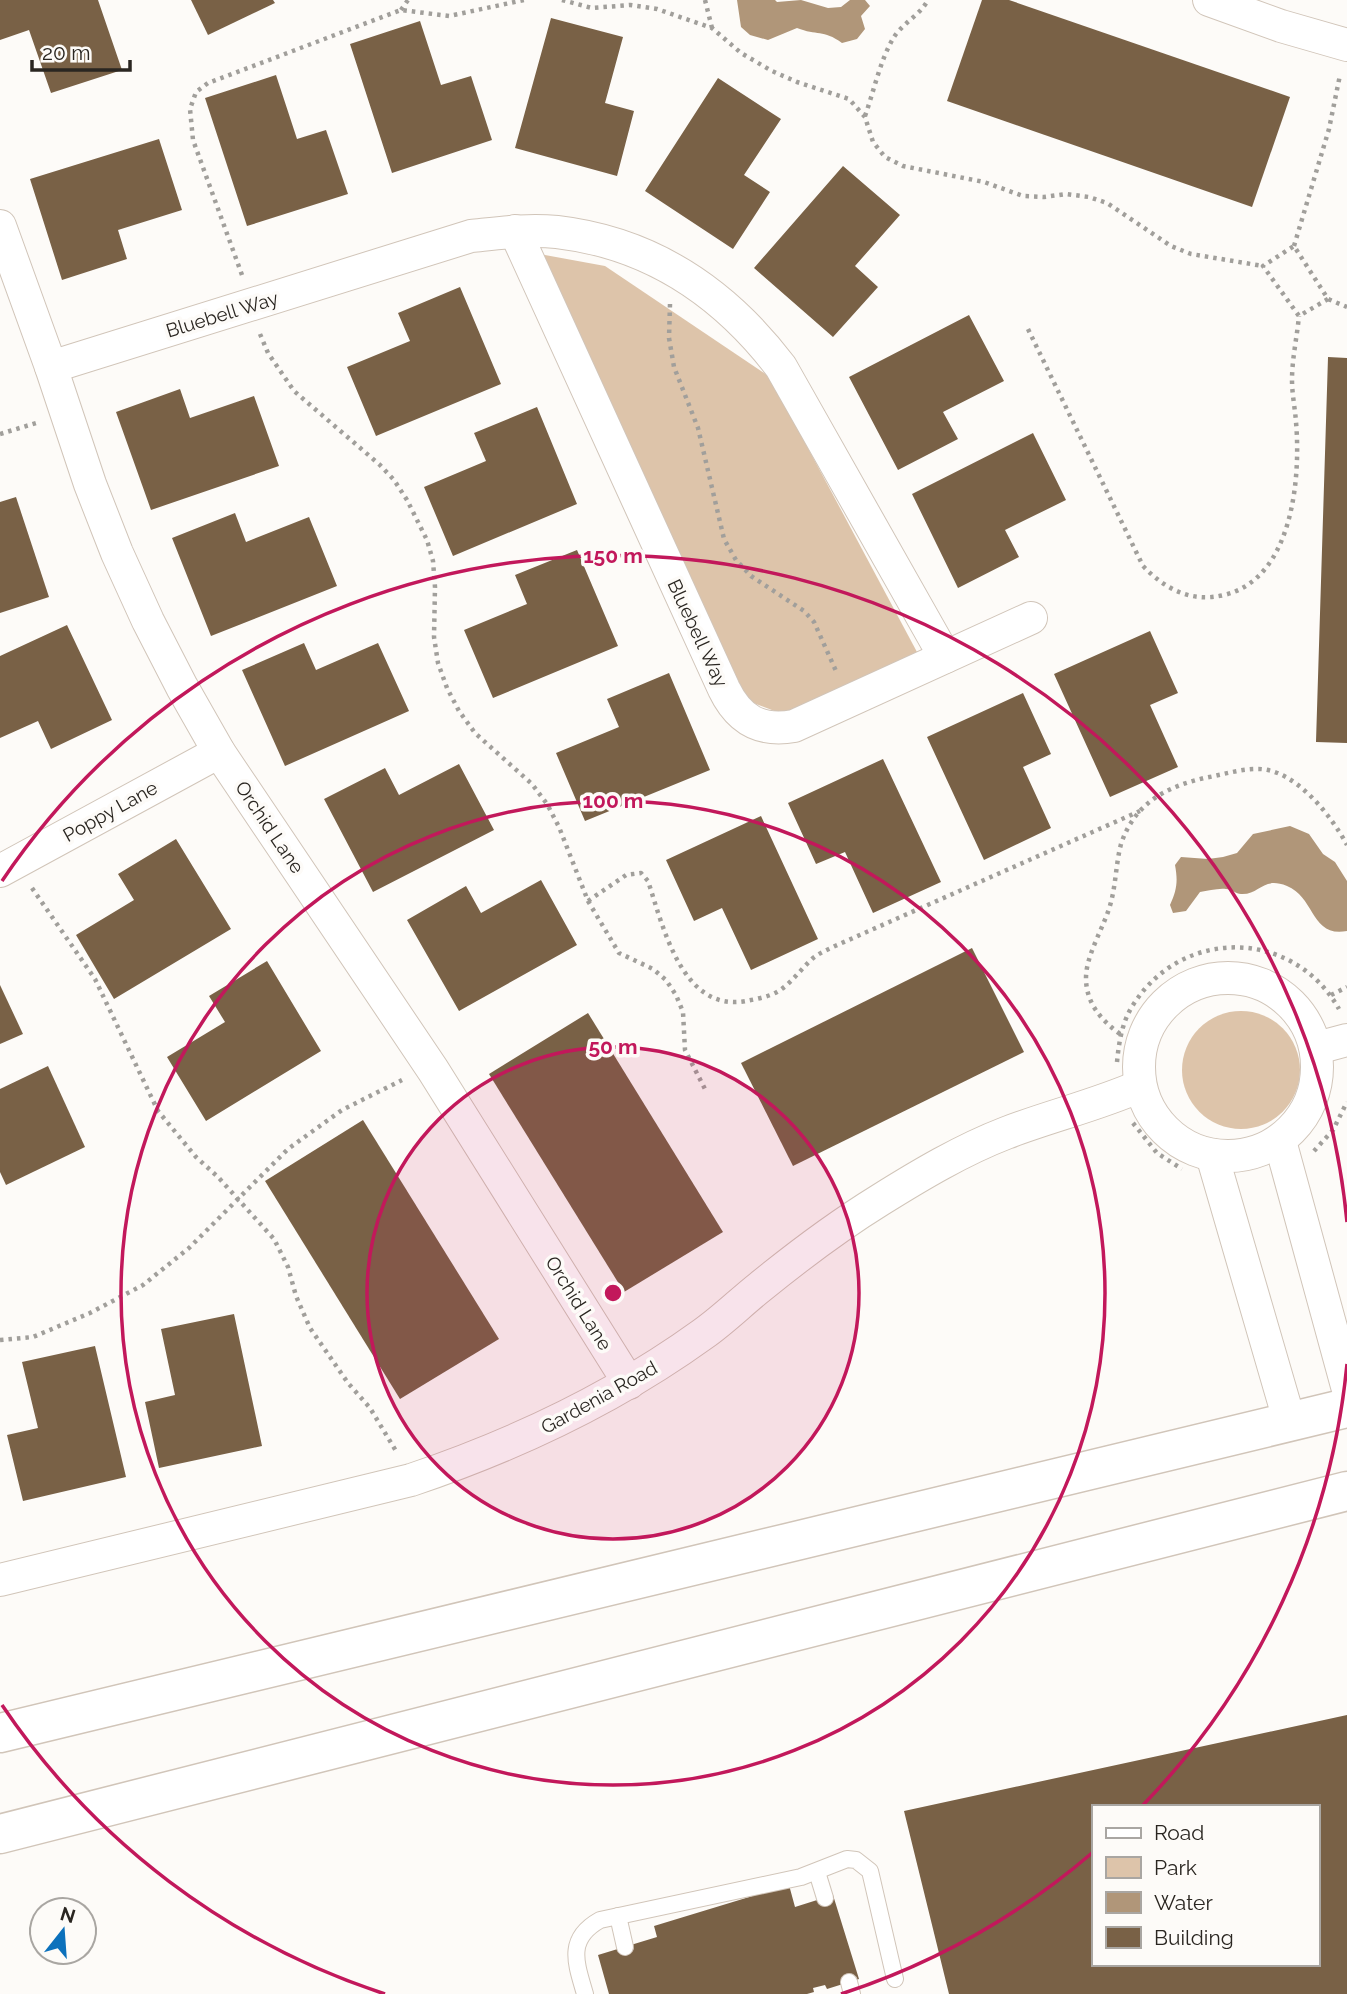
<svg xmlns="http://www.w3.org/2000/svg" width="1347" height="1994" font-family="Raleway,sans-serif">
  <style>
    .green { fill: #ddc4aa }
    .water { fill: #b09679 }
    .building { fill: #796146; fill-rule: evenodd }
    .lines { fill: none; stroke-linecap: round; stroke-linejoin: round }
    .service-casing { stroke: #d1c5b9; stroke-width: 18 }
    .minor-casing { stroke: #d1c5b9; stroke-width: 34 }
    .secondary-casing { stroke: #d1c5b9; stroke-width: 41 }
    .path { stroke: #a19f9b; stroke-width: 4.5; stroke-dasharray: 3.5 5; stroke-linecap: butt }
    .service { stroke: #fff; stroke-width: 16 }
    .minor { stroke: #fff; stroke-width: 32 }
    .secondary { stroke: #fff; stroke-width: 38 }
    .ring { fill: none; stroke: #c2185b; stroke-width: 3.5 }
    .labels { text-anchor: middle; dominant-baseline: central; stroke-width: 7; stroke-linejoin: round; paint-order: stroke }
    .street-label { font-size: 19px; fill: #2a2621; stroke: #fdfbf8 }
    .centre { fill: #c2185b; stroke: #fdfbf8; stroke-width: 3.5 }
    .ring-label { font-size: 21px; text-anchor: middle; font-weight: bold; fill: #c2185b; stroke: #fdfbf8; stroke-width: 7; stroke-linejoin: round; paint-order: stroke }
  </style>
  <rect width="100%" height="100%" fill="#fdfbf8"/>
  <!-- green -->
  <g class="green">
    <path d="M534,253L605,266L770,377L917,652L785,715L748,701Z"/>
    <circle cx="1241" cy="1070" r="59"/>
  </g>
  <!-- water -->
  <g class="water">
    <path d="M737,0H775L777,2L801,0L828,8L841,7L850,0H865L870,6L861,16L865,29L857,39L842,43C823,29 817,36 797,28L768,40L750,35L741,27Z"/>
    <path d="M1290,826L1309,834L1323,854L1335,862L1347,881V931C1311,938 1315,897 1287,886C1262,876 1260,895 1241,894C1236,894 1232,889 1226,889C1218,888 1208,891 1200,892L1186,911L1173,913L1170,905C1177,890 1178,881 1175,865L1181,857L1208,859L1223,857L1237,853L1253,834Z"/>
  </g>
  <!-- building -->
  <g class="building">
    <path d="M0,0H98L122,70L51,93L29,30L0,40Z"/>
    <path d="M191,0H273L275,3L208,35Z"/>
    <path d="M982,0H1009L1290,97L1252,207L947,101Z"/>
    <path d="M551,18L623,37L605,103L634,111L617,176L515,148Z"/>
    <path d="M420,21L441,85L471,76L492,140L392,173L350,44Z"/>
    <path d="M276,75L297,139L326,130L348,194L247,226L205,98Z"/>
    <path d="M718,78L781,119L744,175L770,192L733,249L645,191Z"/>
    <path d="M159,139L182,210L118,230L127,259L62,280L30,179Z"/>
    <path d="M843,166L900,215L855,266L878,287L833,337L754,268Z"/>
    <path d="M460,287L501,384L376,436L347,367L410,341L398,313Z"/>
    <path d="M969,315L1004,381L943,412L958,439L898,470L849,377Z"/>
    <path d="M1328,357L1347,358V743L1316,742Z"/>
    <path d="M180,389L190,418L254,396L279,466L151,510L116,412Z"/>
    <path d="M537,407L577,504L453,556L424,487L486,461L474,433Z"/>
    <path d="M1033,433L1066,500L1005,530L1019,557L958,588L912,494Z"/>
    <path d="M16,497L49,597L0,613V502Z"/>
    <path d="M235,513L246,542L309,517L337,586L211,636L172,538Z"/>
    <path d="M577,550L618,646L493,698L464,630L527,604L515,575Z"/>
    <path d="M67,625L112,720L51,749L38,721L0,738V656Z"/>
    <path d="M1150,631L1178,693L1150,705L1178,767L1110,797L1054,674Z"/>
    <path d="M304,643L316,670L378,643L409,711L285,766L242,670Z"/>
    <path d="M669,673L710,770L585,821L556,753L619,727L607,699Z"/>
    <path d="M1023,693L1051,754L1023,767L1051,828L984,860L927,737Z"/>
    <path d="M883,759L941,882L873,913L845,852L816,864L788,803Z"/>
    <path d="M459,764L494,830L373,892L324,799L385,768L399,795Z"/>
    <path d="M761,816L818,939L751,970L722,908L694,921L666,860Z"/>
    <path d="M176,839L231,929L114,999L76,935L134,900L118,874Z"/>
    <path d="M541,880L577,945L459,1011L407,920L466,886L481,913Z"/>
    <path d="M972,948L1024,1052L793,1166L741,1063Z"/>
    <path d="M267,961L321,1051L206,1121L167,1057L225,1022L209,996Z"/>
    <path d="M0,985L23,1034L0,1044Z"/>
    <path d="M588,1013L723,1232L624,1292L489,1074Z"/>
    <path d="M48,1066L85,1147L6,1185L0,1172V1089Z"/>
    <path d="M363,1120L499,1339L400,1399L265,1181Z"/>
    <path d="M234,1314L262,1446L159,1468L145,1402L175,1395L161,1329Z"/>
    <path d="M95,1346L126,1477L23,1501L7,1435L38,1428L22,1362Z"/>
    <path d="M1347,1715V1994H949L904,1811ZM1093,1807H1317V1964H1093Z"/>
    <path d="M789,1885L795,1907L833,1895L859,1979L827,1989L825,1985L813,1988L814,1992L807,1994H609L598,1955L657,1937L654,1926Z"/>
  </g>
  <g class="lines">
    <defs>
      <g id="service">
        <path d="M817,1872L825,1898"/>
        <path d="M618,1916L625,1947"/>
        <path d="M849,1982L852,1994"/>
        <path d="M585,1994C576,1963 566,1939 600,1920L801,1877L847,1859L856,1860L870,1871L895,1979"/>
      </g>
      <g id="minor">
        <path d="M1209,0L1281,26L1347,45"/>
        <path d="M0,226L51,367L90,484L117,553L148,621L182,687L219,752L433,1070L629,1383"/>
        <path d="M515,231L724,689C739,720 760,732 794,726L1031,618"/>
        <path d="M51,367L471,236C500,233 528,229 557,232C652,243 724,292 781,367L945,657"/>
        <path d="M0,871L219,752"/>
        <circle cx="1228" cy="1067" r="89"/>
        <path d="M1317,1048L1347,1040"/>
        <path d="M1280,1141L1347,1386"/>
        <path d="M1212,1155L1290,1423"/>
        <path d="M0,1580L411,1480C515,1445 613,1399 703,1334C723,1320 741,1302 760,1287C798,1256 838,1226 880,1200C920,1175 962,1150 1006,1133C1050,1116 1097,1105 1140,1086"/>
      </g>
      <g id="secondary">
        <path d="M0,1733L1347,1408"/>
        <path d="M0,1834L1347,1491"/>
      </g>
    </defs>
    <!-- service casing -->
    <use href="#service" class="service-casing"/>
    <!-- minor casing -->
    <use href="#minor" class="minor-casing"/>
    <!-- secondary casing -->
    <use href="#secondary" class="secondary-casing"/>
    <!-- path -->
    <g class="path">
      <path d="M562,0L592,8L630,5L657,9L712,28L741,53L772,71L797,82L849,99L865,117L873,142L885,157L903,166L984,182L1023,196L1044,197L1066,194L1089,197L1107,203L1171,246L1191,254L1263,266"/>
      <path d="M705,0L712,28"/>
      <path d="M401,10L408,0"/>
      <path d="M865,116C874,91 880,60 894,37C903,23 920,15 928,0"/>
      <path d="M1294,246L1329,129L1340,75"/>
      <path d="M242,275L193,140L190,109L196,92L208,83L401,10L449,16L524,0"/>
      <path d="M1328,299L1299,316L1263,266L1294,246L1328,299L1347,307"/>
      <path d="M670,304L669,338L674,367L698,428L724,539L736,560L751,576L804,611L814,622L836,671"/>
      <path d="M1028,329L1143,566C1165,589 1191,603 1224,595C1292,579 1301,480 1296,422C1295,408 1292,394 1292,380C1292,359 1297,337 1299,316"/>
      <path d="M260,334L268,353L294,391L380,465L394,480L407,500L427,540L433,561L435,587L434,637L438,663L447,688L459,711L475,733L532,784L547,804L559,827L588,901L619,953L653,969L666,980L676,995L683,1012L685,1050L706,1091"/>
      <path d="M0,434L36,423"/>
      <path d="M32,888L95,979L158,1111L196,1157L218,1177L274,1239L288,1267L296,1296L310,1328L348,1383L370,1408L396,1451"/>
      <path d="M588,901L626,875L641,873L648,881C663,926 682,1013 746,1001C756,999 768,997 777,992C791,984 800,970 812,959C819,953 827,950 835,946L1140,811"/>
      <path d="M1331,995L1347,987"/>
      <path d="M1120,1034C1101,1020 1086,1003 1086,978C1086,954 1105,926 1111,902C1116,883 1116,863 1121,844C1125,832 1131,821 1139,812C1157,792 1180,784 1204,778C1222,775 1239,769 1257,769C1294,768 1331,815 1347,845"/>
      <path d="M1117,1062C1119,1042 1122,1022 1133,1005C1182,927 1293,928 1339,1009"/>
      <path d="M1133,1123L1157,1153L1182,1169"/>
      <path d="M1314,1151L1333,1130L1347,1102"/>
      <path d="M0,1340L33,1337L90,1313L143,1285L189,1248L288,1149L342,1110L402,1080"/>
    </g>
    <!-- service -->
    <use href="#service" class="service"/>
    <!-- minor -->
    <use href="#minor" class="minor"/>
    <!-- secondary -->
    <use href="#secondary" class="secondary"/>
  </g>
  <!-- distance rings -->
  <circle cx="613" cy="1293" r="246" fill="#c2185b" fill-opacity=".12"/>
  <g class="ring">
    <circle cx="613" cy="1293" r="246"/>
    <circle cx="613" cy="1293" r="492"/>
    <path d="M1347 1364A737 737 0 0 1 1143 1805M1092 1853A737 737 0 0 1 841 1994M385 1994A737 737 0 0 1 2 1705M2 881A737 737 0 0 1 1347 1222"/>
  </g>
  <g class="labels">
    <!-- street labels -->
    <g class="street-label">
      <text transform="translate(222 314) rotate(-17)">Bluebell Way</text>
      <text transform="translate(698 633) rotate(65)">Bluebell Way</text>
      <text transform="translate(110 811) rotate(-29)">Poppy Lane</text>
      <text transform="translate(270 827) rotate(56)">Orchid Lane</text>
      <text transform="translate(579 1303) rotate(58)">Orchid Lane</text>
      <text transform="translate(599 1397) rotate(-29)">Gardenia Road</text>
    </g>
  </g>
  <circle cx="613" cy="1293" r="10" class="centre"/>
  <g class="ring-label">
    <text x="613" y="563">150 m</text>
    <text x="613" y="808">100 m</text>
    <text x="613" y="1054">50 m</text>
  </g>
  <!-- legend -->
  <rect x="1092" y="1805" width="228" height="161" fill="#fdfbf8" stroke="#a9a6a2" stroke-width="2"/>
  <rect x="1106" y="1828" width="35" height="10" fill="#ffffff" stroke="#a9a6a2" stroke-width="2"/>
  <text x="1154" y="1840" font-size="21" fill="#2a2621">Road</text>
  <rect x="1106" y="1857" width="35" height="21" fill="#ddc4aa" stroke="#a9a6a2" stroke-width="2"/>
  <text x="1154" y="1875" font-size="21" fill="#2a2621">Park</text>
  <rect x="1106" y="1892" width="35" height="21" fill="#b09679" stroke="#a9a6a2" stroke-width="2"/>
  <text x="1154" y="1910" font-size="21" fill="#2a2621">Water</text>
  <rect x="1106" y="1927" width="35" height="21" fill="#796146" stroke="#a9a6a2" stroke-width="2"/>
  <text x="1154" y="1945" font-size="21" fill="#2a2621">Building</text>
  <!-- north arrow -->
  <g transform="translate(63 1931) rotate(17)"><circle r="33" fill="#fdfbf8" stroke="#a9a6a2" stroke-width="2"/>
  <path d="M0-5L12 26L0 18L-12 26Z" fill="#0c71bc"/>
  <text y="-10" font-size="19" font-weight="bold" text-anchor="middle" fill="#2a2621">N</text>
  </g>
  <!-- scale -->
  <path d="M32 60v10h98v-10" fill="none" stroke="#2a2621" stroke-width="3.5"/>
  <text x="42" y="60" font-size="21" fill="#2a2621" stroke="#fdfbf8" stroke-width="5" paint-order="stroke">20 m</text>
</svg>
